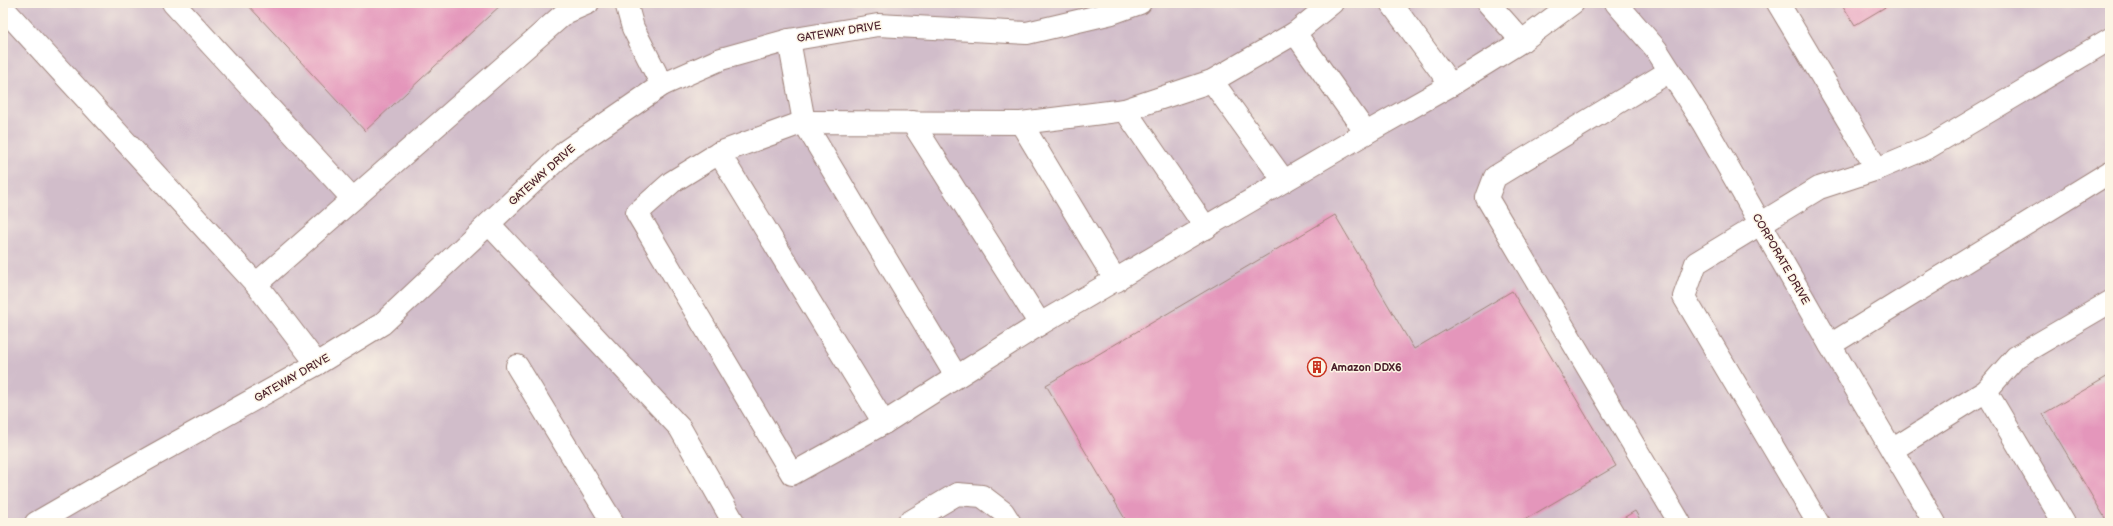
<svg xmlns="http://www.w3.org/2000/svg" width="2113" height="526" font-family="'Balsamiq Sans',sans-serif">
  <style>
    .industrial { fill: #d1bdca }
    .building { fill: #e496bb }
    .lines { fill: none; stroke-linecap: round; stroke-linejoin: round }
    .minor-casing { stroke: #9e827a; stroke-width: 24 }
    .minor { stroke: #fff; stroke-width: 22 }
    .labels { text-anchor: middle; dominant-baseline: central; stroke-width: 3; stroke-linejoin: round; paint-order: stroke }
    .street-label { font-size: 11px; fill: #4a1f2b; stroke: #fcf5e5 }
    .poi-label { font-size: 11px; font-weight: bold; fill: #4a1f2b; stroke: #fcf5e5; text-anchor: start }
  </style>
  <rect width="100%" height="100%" fill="#fcf5e5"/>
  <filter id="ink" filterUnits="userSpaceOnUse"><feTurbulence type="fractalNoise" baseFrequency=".025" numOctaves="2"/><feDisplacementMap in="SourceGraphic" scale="8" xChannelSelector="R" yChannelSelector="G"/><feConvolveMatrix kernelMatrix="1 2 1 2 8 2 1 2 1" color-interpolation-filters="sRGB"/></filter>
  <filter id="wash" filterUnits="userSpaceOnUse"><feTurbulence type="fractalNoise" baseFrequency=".012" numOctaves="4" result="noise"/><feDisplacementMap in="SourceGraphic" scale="16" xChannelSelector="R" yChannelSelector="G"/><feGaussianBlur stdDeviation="0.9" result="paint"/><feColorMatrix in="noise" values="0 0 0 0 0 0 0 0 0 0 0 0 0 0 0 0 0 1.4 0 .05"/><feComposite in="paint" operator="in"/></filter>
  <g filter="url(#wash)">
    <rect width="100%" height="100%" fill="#f2e5c8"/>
    <!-- industrial -->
    <rect class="industrial" x="3" y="3" width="2107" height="520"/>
    <g id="blocks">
      <!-- building -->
      <g class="building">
        <path d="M246,3H503L365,131Z"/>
        <path d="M1841,3H1892L1855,25Z"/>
        <path d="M1335,215L1414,349L1512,291L1616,466L1519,523H1118L1125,519L1046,385Z"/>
        <path d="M2110,375V523H2108L2043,414Z"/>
        <path d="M1635,511L1642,523H1615Z"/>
      </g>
    </g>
  </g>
  <g filter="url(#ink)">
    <use href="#blocks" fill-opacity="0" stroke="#9e827a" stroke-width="1"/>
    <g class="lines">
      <defs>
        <g id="minor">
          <path d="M173,3L352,198"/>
          <path d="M626,3L633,28L662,85"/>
          <path d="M1332,3L1295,33L1212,81L1125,110L1021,123L804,122L719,153L672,182L637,213L792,474L884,423L1040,324L1366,133L1451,85L1522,41L1573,3"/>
          <path d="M1391,3L1451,85"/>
          <path d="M1488,3L1522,41"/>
          <path d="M1616,3L1656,49L1703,123L1830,345L1935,523"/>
          <path d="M1778,3L1877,169"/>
          <path d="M3,8L256,284L317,364"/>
          <path d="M1295,33L1366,133"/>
          <path d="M789,40L804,122L956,376"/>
          <path d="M1670,71L1495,177L1487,198L1680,523"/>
          <path d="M1212,81L1284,181"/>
          <path d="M1125,110L1206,228"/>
          <path d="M912,122L1040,324"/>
          <path d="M1021,123L1116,281"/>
          <path d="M719,153L884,423"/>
          <path d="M489,224L680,428L734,523"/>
          <path d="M256,284L565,13L588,3"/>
          <path d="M1830,345L2110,172"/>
          <path d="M517,366L613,523"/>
          <path d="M1986,391L2064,523"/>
          <path d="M1892,450L1986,391L2016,357L2110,302"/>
          <path d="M36,523L124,472L317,364L382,324L566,151L662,85L721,59L789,40L878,25L1027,33L1112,13L1140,3"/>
          <path d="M908,523L957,494L982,496L1003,512L1010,523"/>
          <path d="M1818,523L1684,297L1696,263L1819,188L1877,169L1929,147L2110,39"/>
        </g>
      </defs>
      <!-- minor casing -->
      <use href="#minor" class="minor-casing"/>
      <!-- minor -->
      <use href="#minor" class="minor"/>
    </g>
  </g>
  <!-- icons -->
  <defs>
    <symbol id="building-ring" viewBox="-11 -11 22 22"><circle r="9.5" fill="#fcf5e5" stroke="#c8321e" stroke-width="1.5"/><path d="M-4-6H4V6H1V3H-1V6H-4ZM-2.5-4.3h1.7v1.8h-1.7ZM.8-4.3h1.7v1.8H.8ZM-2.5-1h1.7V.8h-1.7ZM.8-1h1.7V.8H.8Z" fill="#c8321e"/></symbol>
  </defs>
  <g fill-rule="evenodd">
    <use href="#building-ring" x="1306" y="356" width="22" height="22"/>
  </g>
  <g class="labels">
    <!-- street labels -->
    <g class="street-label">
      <text transform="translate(839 32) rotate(-9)">GATEWAY DRIVE</text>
      <text transform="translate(542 175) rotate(-42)">GATEWAY DRIVE</text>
      <text transform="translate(1781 259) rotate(60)">CORPORATE DRIVE</text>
      <text transform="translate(292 378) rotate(-30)">GATEWAY DRIVE</text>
    </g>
    <!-- poi labels -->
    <g class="poi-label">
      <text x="1331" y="367">Amazon DDX6</text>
    </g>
  </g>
  <!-- margin -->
  <rect width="2113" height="526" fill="none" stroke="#fcf5e5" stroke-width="16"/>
</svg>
